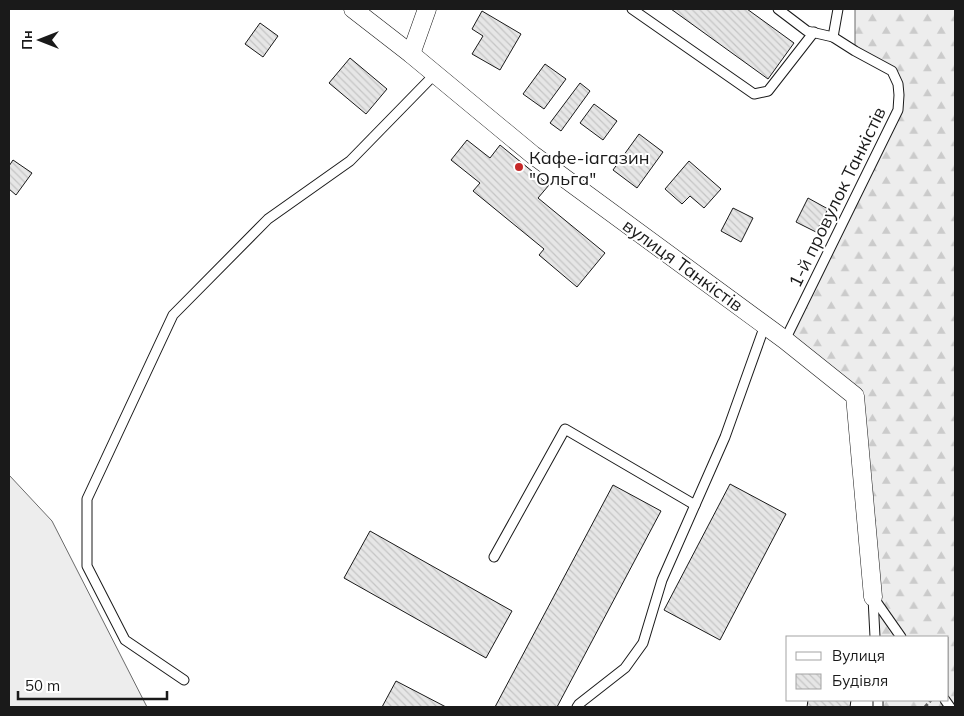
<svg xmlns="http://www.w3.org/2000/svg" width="964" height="716" font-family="Mulish,sans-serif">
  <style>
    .built { fill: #ededed; stroke: #6a6a6a }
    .forest { fill: url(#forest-firs); stroke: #6a6a6a }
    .building { fill: url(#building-back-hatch); stroke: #1a1a1a }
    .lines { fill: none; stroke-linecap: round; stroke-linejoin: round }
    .service-casing { stroke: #1a1a1a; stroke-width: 11 }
    .minor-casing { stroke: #1a1a1a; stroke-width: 19 }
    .path { stroke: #5f5f5f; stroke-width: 3; stroke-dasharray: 4 2.5; stroke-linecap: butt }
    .service { stroke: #fff; stroke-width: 9 }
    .minor { stroke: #fff; stroke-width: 18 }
    .poi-dot { fill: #c62828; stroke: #fff; stroke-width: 2 }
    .labels { text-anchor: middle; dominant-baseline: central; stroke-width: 4; stroke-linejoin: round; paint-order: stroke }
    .poi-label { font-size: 18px; fill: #1a1a1a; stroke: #fff; text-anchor: start }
    .street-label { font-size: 18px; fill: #1a1a1a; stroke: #fff }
  </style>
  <defs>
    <pattern id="forest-firs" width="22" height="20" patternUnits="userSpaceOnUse" patternTransform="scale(1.25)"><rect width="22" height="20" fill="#ededed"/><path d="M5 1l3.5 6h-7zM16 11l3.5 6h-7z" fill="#cbcbcb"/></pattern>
    <pattern id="building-back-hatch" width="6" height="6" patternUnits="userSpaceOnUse" patternTransform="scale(1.25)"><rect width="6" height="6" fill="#e6e6e6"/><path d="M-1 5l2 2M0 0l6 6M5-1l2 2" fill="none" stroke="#c5c5c5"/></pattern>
  </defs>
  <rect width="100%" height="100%" fill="#fff"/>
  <!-- built -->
  <path class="built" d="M9,475L52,521L147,707H9Z"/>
  <!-- forest -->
  <path class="forest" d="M855,9H955V707H878V700H948V637H875L855,396L785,340L898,110L892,71L855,51Z"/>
  <!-- building -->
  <g class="building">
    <path d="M671,9H747L794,43L768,79Z"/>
    <path d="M482,11L521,34L500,70L472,54L483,36L472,29Z"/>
    <path d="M260,23L278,36L263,57L245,44Z"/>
    <path d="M350,58L387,89L366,114L329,83Z"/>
    <path d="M545,64L566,79L544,109L523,94Z"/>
    <path d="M580,83L590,91L561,131L550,123Z"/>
    <path d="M594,104L617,121L603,140L580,123Z"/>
    <path d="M639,134L663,152L637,188L613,170Z"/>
    <path d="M467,140L490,158L500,145L549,185L538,198L605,253L577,287L539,255L544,249L473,191L480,183L451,160Z"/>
    <path d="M13,160L32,173L16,195L9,189V166Z"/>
    <path d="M689,161L721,189L704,208L690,196L682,204L665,189Z"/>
    <path d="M808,198L828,209L816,232L796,222Z"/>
    <path d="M733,208L753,218L741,242L721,231Z"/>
    <path d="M730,484L786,514L720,640L664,610Z"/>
    <path d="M613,485L661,511L557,707H495Z"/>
    <path d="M370,531L512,611L486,658L344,578Z"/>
    <path d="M396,681L446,707H382Z"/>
    <path d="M808,700H851L850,707H807Z"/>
  </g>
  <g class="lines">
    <defs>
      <g id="service">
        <path d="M632,9L754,94L768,91L814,32"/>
        <path d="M778,9L807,31L833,37"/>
        <path d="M785,340L898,110L899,95L898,84L892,71L855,51L833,37L838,9"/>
        <path d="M494,557L565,429L695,505"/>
        <path d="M873,597L901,637"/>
        <path d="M873,598L875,637"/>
        <path d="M184,680L125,640L87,566V499L173,315L268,219L350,161L435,74"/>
        <path d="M878,700V707"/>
        <path d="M945,700L950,707"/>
        <path d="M577,707L579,704L625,668L643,643L662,580L725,437L765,325"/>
      </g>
      <g id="minor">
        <path d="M353,9L411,54L533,155L785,340L855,396L873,597"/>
        <path d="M411,54L427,9"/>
      </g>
    </defs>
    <!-- service casing -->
    <use href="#service" class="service-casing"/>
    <!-- minor casing -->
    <use href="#minor" class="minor-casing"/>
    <!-- path -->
    <path class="path" d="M925,707L931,700"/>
    <!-- service -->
    <use href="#service" class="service"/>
    <!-- minor -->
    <use href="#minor" class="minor"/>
  </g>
  <!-- markers -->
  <circle class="poi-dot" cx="519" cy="167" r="5"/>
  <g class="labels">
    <!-- poi labels -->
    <g class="poi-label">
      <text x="529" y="157">Кафе-іагазин<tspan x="529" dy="21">"Ольга"</tspan></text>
    </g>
    <!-- street labels -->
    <g class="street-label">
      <text transform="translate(837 197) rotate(-64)">1-й провулок Танкістів</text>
      <text transform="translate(683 265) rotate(36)">вулиця Танкістів</text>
    </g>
  </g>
  <!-- border -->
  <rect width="964" height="716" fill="none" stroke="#1a1a1a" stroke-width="20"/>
  <!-- legend -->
  <rect x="786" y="636" width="162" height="65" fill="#ffffff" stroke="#a3a3a3"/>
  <rect x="796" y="652" width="25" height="8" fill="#ffffff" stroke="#a3a3a3"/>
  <text x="832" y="661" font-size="15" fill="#1a1a1a">Вулиця</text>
  <rect x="796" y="674" width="25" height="15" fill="url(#building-back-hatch)" stroke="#a3a3a3"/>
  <text x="832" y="686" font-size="15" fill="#1a1a1a">Будівля</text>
  <!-- north arrow -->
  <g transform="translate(40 40) rotate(270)" stroke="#ffffff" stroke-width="4" paint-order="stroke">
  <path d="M0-4L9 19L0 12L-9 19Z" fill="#1a1a1a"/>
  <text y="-8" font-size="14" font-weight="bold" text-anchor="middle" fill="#1a1a1a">Пн</text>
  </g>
  <!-- scale -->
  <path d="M18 691v8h149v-8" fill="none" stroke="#1a1a1a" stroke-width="2.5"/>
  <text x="25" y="691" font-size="15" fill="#1a1a1a" stroke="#ffffff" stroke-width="4" paint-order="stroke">50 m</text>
</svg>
